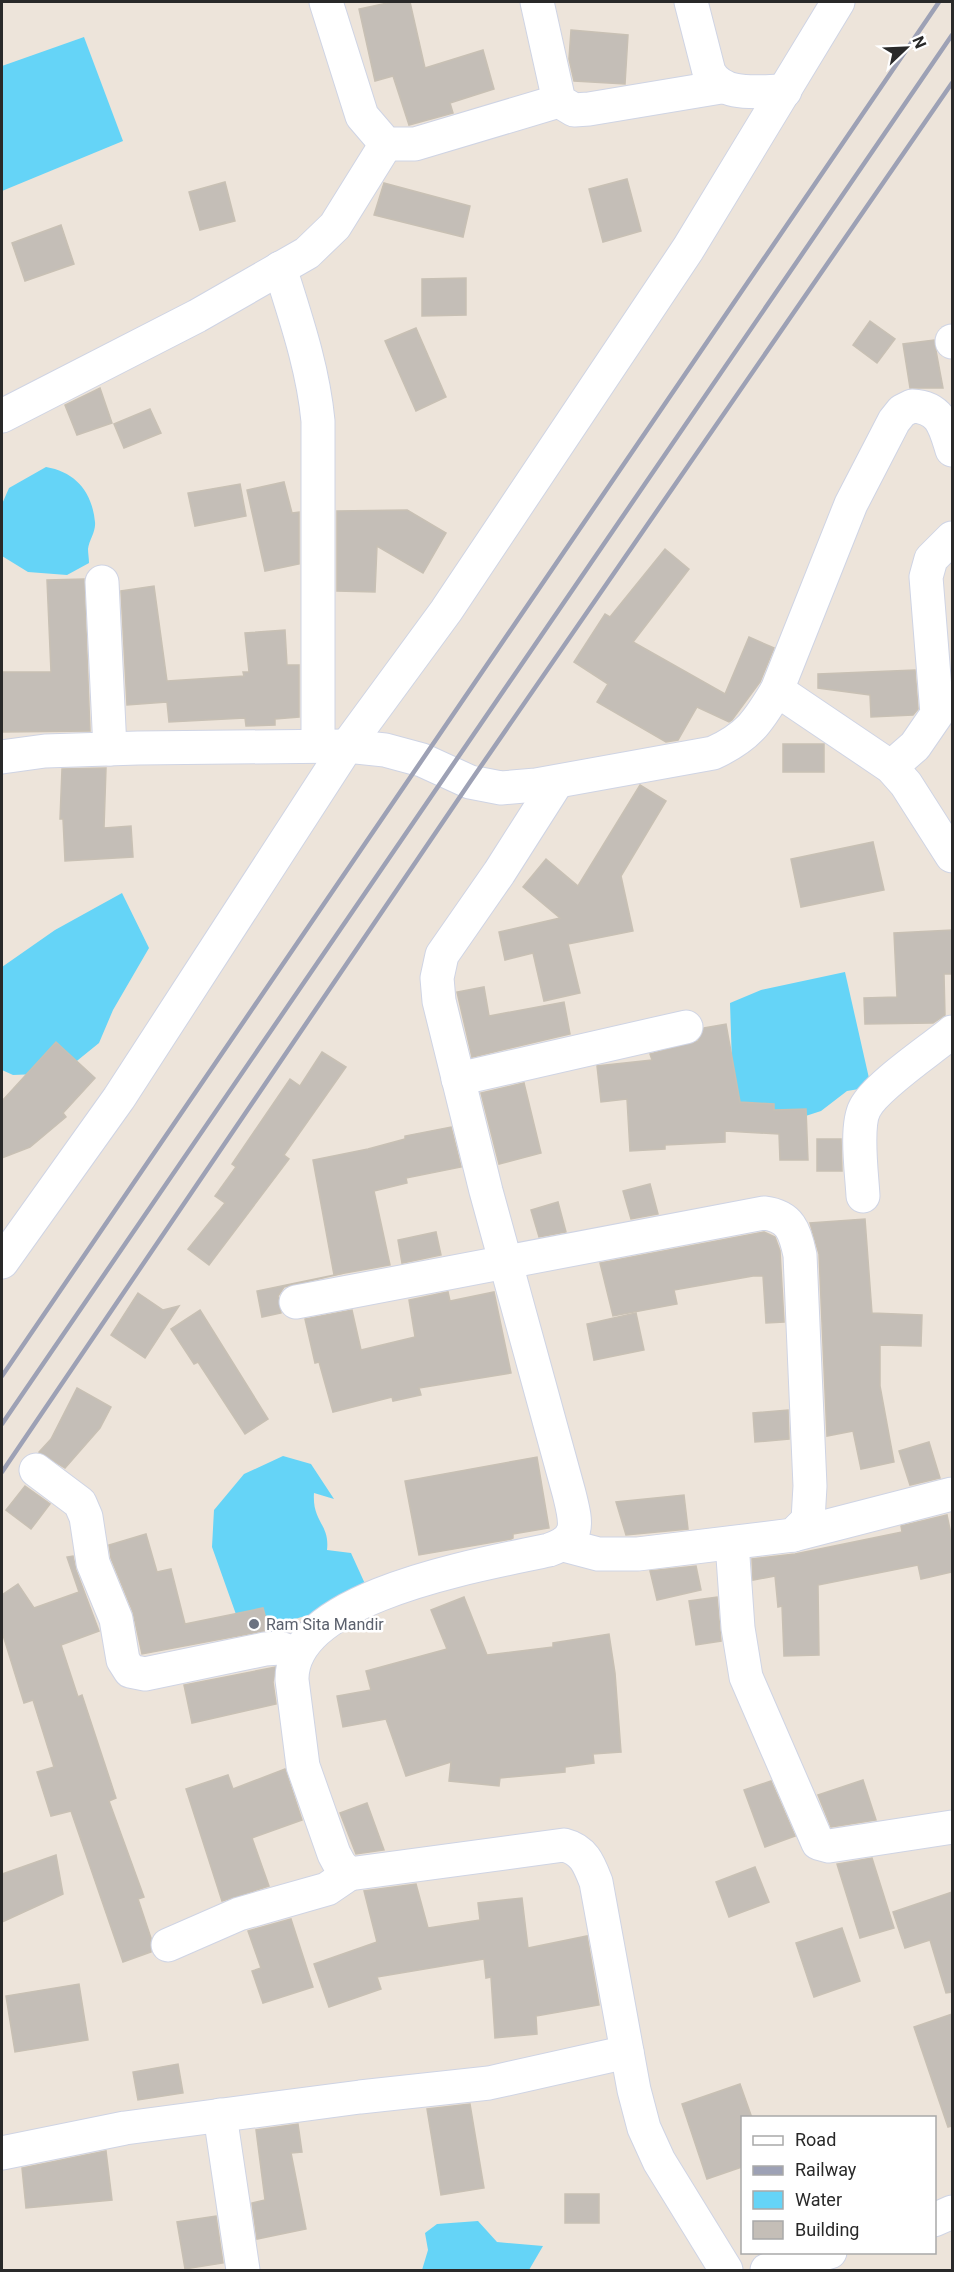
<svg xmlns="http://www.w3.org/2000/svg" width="954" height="2272" font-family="Roboto,sans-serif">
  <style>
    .water { fill: #65d4f7 }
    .building { fill: #c4beb7; stroke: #c8c0b4; stroke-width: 1.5 }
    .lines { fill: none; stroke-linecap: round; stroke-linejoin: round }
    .minor-casing { stroke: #cfd4e4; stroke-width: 35 }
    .tertiary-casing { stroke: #cfd4e4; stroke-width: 35 }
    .minor { stroke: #fff; stroke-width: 33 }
    .tertiary { stroke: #fff; stroke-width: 33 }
    .rail { stroke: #9da1b5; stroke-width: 4.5 }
    .worship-dot { fill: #6b7280; stroke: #fff; stroke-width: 2 }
    .labels { text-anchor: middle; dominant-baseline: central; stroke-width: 5; stroke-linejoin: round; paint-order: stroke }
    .worship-label { font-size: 16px; fill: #5b616d; stroke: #fff; text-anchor: start }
  </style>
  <rect width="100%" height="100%" fill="#ede4da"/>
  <!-- water -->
  <g class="water">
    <path d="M84,37L123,141L2,191V66Z"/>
    <path d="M46,467C75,472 92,491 95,522C96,532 89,540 88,549C88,553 89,559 89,563L67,575L28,572L2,556V504L9,488Z"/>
    <path d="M122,893L149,948L113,1010L99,1043L62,1073L13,1075L2,1070V967L55,930Z"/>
    <path d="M845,972L871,1087L847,1091L821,1111L754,1133L733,1093L730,1003L761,990Z"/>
    <path d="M283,1456L311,1464L334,1499L314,1493C312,1522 330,1524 327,1550L351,1553L366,1586L326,1610L243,1634L212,1547L214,1510L244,1474Z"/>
    <path d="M478,2221L497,2242L543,2246L529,2270H422L428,2250L425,2233L437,2224Z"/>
  </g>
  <!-- building -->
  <g class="building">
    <path d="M392,2H410L425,68L483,50L494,89L450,103L453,113L409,125L393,76L375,81L359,9Z"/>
    <path d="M571,30L628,35L625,84L574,81L569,59Z"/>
    <path d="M627,179L641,231L603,242L589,189Z"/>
    <path d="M225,182L235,221L200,230L189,192Z"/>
    <path d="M384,183L470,206L463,237L374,215Z"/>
    <path d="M61,225L74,264L25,281L12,243Z"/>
    <path d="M466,278V315L422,316V279Z"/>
    <path d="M870,321L895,339L877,363L853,345Z"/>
    <path d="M416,328L446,397L416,411L385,341Z"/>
    <path d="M934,340L943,388H910L903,344Z"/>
    <path d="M100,388L112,423L77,435L65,405Z"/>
    <path d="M150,409L161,433L124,448L114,424Z"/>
    <path d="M284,482L292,513L299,512V564L265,571L247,490Z"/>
    <path d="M240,484L246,516L195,526L188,493Z"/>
    <path d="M407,510L446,533L423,573L377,546L375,592L337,591V511Z"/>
    <path d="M665,549L689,569L633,642L725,694L749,637L774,648L760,682L732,720L729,722L697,707L678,740L666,742L597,702L608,684L574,662L605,614L610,617Z"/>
    <path d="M84,579L90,731L3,732L2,672H51L47,580Z"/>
    <path d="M154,586L167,681L244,676L243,672H249L245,633L285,630L287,665H299V717L275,719V725L246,726L245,718L169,722L167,702L127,705L121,591Z"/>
    <path d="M915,670L918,709L913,715L871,717L870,695L818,688V674Z"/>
    <rect x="783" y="744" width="41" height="28"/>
    <path d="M106,768L104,828L131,826L133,857L65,861L63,819H60L62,769Z"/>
    <path d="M640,785L666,801L621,876L633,931L568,944L580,993L544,1001L533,953L505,960L499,932L560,918L523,887L546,859L578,886Z"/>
    <path d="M873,842L884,890L801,907L791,859Z"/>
    <path d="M952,930V974H944L945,1015L933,1023L865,1024L864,998L897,997L894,933Z"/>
    <path d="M484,987L489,1016L564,1002L570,1034L472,1057L457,992Z"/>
    <path d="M726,1024L740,1102L774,1104V1110L806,1109L808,1160H780L779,1134L725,1131V1142L665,1145V1149L630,1151L627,1099L601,1102L597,1066L652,1060L650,1054L698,1041L704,1028Z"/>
    <path d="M56,1042L95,1078L63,1113L66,1117L30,1147L2,1158V1101Z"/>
    <path d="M322,1052L346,1067L284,1155L289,1159L209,1265L188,1249L225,1203L215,1196L236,1167L232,1164L290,1079L300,1086Z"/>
    <path d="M524,1083L541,1153L499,1164L481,1093Z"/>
    <path d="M451,1127L461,1167L406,1178L407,1183L374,1191L390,1265L334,1275L313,1160L368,1149L405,1139V1136Z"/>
    <path d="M817,1139H841L842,1171H817Z"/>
    <path d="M650,1184L658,1214L631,1219L623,1191Z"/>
    <path d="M558,1202L566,1232L539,1237L531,1210Z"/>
    <path d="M865,1219L872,1313L922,1315L921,1346L880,1345V1386L894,1462L861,1469L853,1431L827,1436L819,1254L810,1223Z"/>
    <path d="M436,1232L441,1255L402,1263L398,1240Z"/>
    <path d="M764,1232L775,1237L780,1251L784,1322L766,1323L763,1276H753L674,1290L677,1304L613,1316L600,1263Z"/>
    <path d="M344,1273L284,1287L278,1296L281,1313L262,1317L257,1291Z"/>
    <path d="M448,1292L450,1301L494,1292L511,1373L419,1388L421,1395L393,1401L392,1397L333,1412L319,1362L315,1363L305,1319L352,1310L361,1350L415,1337L409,1300Z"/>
    <path d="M138,1293L163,1310L179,1306L145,1358L111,1335Z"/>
    <path d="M200,1310L268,1419L245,1434L198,1362L194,1364L171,1329Z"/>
    <path d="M636,1313L644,1350L594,1360L587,1324Z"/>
    <path d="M77,1388L111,1407L100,1428L65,1468L39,1452L51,1439Z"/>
    <path d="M788,1410L789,1439L755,1442L753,1413Z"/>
    <path d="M929,1442L940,1478L910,1485L899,1451Z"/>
    <path d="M537,1457L549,1528L513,1534V1538L511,1539L419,1555L405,1481Z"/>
    <path d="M25,1486L50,1504L31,1529L6,1510Z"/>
    <path d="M684,1495L688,1529L626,1535L616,1502Z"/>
    <path d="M947,1515L952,1539V1572L921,1579L918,1565L818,1585L819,1655L784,1656L782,1606L778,1607L775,1576L753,1580L752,1559L795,1554L902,1532L901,1526Z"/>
    <path d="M146,1534L157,1572L171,1569L185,1624L263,1608L269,1630L142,1654L133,1612L111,1558L109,1545Z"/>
    <path d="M73,1556L76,1570L99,1631L61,1645L78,1697L82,1695L116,1798L109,1801L144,1897L138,1899L151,1938V1952L123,1962L71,1811L51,1816L37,1772L54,1767L33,1700L24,1703L2,1632V1595L18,1584L34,1608L79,1592L67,1557Z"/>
    <path d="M696,1566L701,1590L657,1600L650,1571Z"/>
    <path d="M464,1597L487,1655L553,1647V1643L609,1634L615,1673L621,1752L593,1754L594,1763L565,1767V1772L500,1778L499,1786L449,1781L451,1762L406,1776L386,1719L343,1727L337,1696L371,1690L366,1671L447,1649L431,1610Z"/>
    <path d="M717,1597L721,1641L696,1645L689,1601Z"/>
    <path d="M276,1667L273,1682L276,1704L192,1723L184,1685Z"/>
    <path d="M285,1769L302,1820L252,1838L269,1886L222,1901L186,1789L228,1775L233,1789Z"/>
    <path d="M863,1780L876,1820L831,1827L818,1795Z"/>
    <path d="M771,1781L795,1836L765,1847L744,1790Z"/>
    <path d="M367,1803L384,1850L356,1854L340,1813Z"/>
    <path d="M56,1855L63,1894L2,1922V1874Z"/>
    <path d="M872,1858L894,1928L860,1938L837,1864Z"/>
    <path d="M755,1867L769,1902L729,1917L716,1882Z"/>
    <path d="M416,1884L428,1928L480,1920L478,1903L522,1898L528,1948L587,1936L599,2005L536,2016L537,2034L495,2038L491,1977L486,1978L484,1959L377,1977L381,1989L329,2007L314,1964L377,1942L364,1891Z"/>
    <path d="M952,1892V1992L946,1993L930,1940L905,1948L893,1912Z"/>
    <path d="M291,1919L313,1987L263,2003L252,1971L261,1968L248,1931Z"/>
    <path d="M842,1928L860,1981L814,1997L796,1943Z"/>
    <path d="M79,1984L88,2040L15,2052L6,1996Z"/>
    <path d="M952,2014V2126L948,2127L914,2027Z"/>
    <path d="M178,2064L183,2093L138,2100L133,2072Z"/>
    <path d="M740,2084L752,2118H742V2167L707,2179L682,2104Z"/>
    <path d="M470,2104L484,2188L441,2195L427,2109Z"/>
    <path d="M298,2124L302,2152L291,2153L306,2229L257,2239L252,2203L265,2200L256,2130Z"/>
    <path d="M106,2151L112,2200L26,2208L22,2168Z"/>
    <rect x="565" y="2194" width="34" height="29"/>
    <path d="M216,2216L223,2263L185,2269L177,2222Z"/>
  </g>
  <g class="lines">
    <defs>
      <g id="minor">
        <path d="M326,2L362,116L386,144H415L559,101"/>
        <path d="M537,2L559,101L574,110L589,109L721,87"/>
        <path d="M691,2L709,72C723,98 758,91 785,91"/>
        <path d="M280,268C296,319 313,368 318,421V746"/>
        <path d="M952,342V341"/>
        <path d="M2,416L197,316L307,253L335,226L386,144"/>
        <path d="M102,582L110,749"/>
        <path d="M777,690L891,767L906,784L952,856"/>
        <path d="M2,757L45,751L138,748L347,746L385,750L422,760L470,782L501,788L536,785L713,753C748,737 758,722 777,690L851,504L894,421L902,411L912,406C941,407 945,427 952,450"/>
        <path d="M891,767L915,746L937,714L926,577L931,559L952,538"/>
        <path d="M557,782L499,873L442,955L437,978L439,1001L486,1191L569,1493C576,1522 582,1539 549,1550C486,1564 290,1595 292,1680L303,1766L334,1854L340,1865L349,1874L564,1845C584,1850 589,1864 596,1882L634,2090L644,2128L659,2161L726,2270"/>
        <path d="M458,1079L686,1027"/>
        <path d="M863,1196C862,1175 855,1126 865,1108C876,1086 932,1049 952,1032"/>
        <path d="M2,1262L119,1098L347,746L446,611L688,249L838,2"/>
        <path d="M296,1302L764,1213C790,1216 795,1231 800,1255L810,1486L808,1520L793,1535L638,1554H598L564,1545"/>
        <path d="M36,1470L80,1503L86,1517L93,1563L116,1619L123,1660L130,1671L145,1674L265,1649L280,1648L297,1654"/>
        <path d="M793,1535L952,1494"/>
        <path d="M732,1543L738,1628L746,1677L818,1843L829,1846L952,1827"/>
        <path d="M168,1945L239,1914L327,1889L349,1874"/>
        <path d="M220,2115L243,2270"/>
        <path d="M2,2153L125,2128L360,2097L489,2083L627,2052"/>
      </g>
      <g id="tertiary">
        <path d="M934,2220L952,2212"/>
        <path d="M767,2270L830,2252"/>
      </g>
    </defs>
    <!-- minor casing -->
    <use href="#minor" class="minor-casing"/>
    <!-- tertiary casing -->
    <use href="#tertiary" class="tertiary-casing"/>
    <!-- minor -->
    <use href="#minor" class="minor"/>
    <!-- tertiary -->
    <use href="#tertiary" class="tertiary"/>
    <!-- rail -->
    <g class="rail">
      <path d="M2,1376L939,2"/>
      <path d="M2,1424L952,35"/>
      <path d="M2,1472L470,782L952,83"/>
    </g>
  </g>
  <!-- markers -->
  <circle class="worship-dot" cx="254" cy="1624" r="6"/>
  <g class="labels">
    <!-- worship labels -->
    <g class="worship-label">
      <text x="266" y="1624">Ram Sita Mandir</text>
    </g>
  </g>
  <!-- border -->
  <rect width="954" height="2272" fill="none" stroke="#292929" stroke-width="6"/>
  <!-- legend -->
  <rect x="741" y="2116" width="195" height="138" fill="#ffffff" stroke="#a9a9a9" stroke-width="1.5"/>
  <rect x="753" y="2136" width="30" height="9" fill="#ffffff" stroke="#a9a9a9" stroke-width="1.5"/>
  <text x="795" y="2146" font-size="18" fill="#292929">Road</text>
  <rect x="753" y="2166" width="30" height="9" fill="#9da1b5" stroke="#a9a9a9" stroke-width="1.5"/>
  <text x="795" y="2176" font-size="18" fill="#292929">Railway</text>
  <rect x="753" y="2191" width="30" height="18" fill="#65d4f7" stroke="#a9a9a9" stroke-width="1.5"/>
  <text x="795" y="2206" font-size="18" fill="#292929">Water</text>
  <rect x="753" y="2221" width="30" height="18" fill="#c4beb7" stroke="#a9a9a9" stroke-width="1.5"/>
  <text x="795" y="2236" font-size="18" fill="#292929">Building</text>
  <!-- north arrow -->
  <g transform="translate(906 48) rotate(67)" stroke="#ffffff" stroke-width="4.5" paint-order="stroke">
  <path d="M0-4.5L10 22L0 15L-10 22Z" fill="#292929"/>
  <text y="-9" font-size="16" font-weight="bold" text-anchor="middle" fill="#292929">N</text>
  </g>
</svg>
